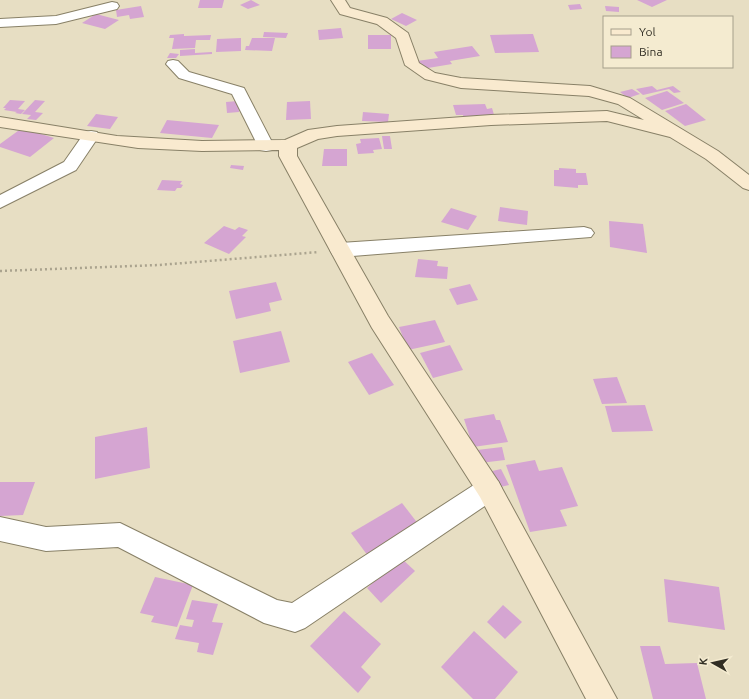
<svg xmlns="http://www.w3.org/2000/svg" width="749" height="699" font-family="Ubuntu,sans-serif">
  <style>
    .building { fill: #d5a5d2 }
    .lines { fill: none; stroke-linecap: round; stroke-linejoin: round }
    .street-casing { stroke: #888067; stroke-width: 2 }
    .secondary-casing { stroke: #888067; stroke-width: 2 }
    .path { stroke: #aaa38e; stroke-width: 2.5; stroke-dasharray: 2 3; stroke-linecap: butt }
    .street { fill: #fff; fill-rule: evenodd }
    .secondary { fill: #f9eacf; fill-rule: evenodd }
  </style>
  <rect width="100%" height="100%" fill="#e7dec3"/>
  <!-- building -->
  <g class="building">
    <path d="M200,0H224L222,8H198Z"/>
    <path d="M251,0L260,5L248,9L240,5Z"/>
    <path d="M637,0H667L652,7Z"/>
    <path d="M580,4L582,9L570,10L568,5Z"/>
    <path d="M141,6L144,17L130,19L129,15L117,17L116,10Z"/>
    <path d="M605,6L619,7V12L606,11Z"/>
    <path d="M402,13L417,20L406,26L391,19Z"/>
    <path d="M96,14L119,20L105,29L82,23Z"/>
    <path d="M341,28L343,38L319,40L318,30Z"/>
    <path d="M264,32L288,33L286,38L263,37Z"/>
    <path d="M184,34V36L211,35L210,40H196L195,48L172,49L174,38H169L170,35Z"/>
    <path d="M533,34L539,52L495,53L490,35Z"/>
    <rect x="368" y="35" width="23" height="14"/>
    <path d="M241,38V51L216,52L217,39Z"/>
    <path d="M252,38H275L272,51L245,50L246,46H249Z"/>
    <path d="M472,46L480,56L450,61L452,64L422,69L417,61L438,58L434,52Z"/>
    <path d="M195,49V53L212,52V54L180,56V50Z"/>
    <path d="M170,53L179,54L176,58H167Z"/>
    <path d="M652,86L657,90L673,86L681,92L674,93L669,89L643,95L636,89Z"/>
    <path d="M632,89L640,94L628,98L620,92Z"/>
    <path d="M667,91L684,103L662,110L645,98Z"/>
    <path d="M10,100L25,101L18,109L25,110L21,114L15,113L17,112L4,110L6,108H3Z"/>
    <path d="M35,100L45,101L35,112L43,113L36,120L27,119L31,115L22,114Z"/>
    <path d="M238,101L239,112L227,113L226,102Z"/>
    <path d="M310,101L311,119L286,120L287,102Z"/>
    <path d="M485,104L487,109L492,108L495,118L464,120L463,115H456L453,105Z"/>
    <path d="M686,104L706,120L685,126L665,111Z"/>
    <path d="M363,112L389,114L388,122L362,121Z"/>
    <path d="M96,114L118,117L110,129L87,126Z"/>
    <path d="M167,120L219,125L212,138L160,133Z"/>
    <path d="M22,128L54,138L30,157L0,147V144Z"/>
    <path d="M382,136H390L392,149H384Z"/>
    <path d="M379,138L382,149L373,150L374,153L358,154L356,144L361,143L360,139Z"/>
    <path d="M324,149H347V166H322Z"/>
    <path d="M231,165L244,166L243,170L230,168Z"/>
    <path d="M559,168L576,169V173H586L588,185H578V188L554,186V170H559Z"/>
    <path d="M162,180L182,181L180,184L183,185L181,188H177L175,191L157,190Z"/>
    <path d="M500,207L528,211L527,225L498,221Z"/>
    <path d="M451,208L477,216L468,230L441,222Z"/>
    <path d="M609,221L643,224L647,253L610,247Z"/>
    <path d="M224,226L235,230L239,227L248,230L242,236L246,237L229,254L204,243Z"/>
    <path d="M418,259L438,261L437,266L448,267L447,279L415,277Z"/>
    <path d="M276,282L282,300L269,303L271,311L236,319L229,291Z"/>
    <path d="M470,284L478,300L457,305L449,289Z"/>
    <path d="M435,320L445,342L408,350L399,327Z"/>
    <path d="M281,331L290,362L240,373L233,341Z"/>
    <path d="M450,345L463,370L433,378L420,353Z"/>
    <path d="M372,353L394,385L369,395L348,362Z"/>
    <path d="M617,377L627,403L602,404L593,379Z"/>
    <path d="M645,405L653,431L612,432L605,406Z"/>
    <path d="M494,414L496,420H500L508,442L473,447L464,419Z"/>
    <path d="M147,427L150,468L95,479V437Z"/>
    <path d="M502,447L505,460L480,463L477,450Z"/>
    <path d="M535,460L539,471L562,467L578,506L560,510L567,526L530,532L506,465Z"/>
    <path d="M501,469L509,485L496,488L488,472Z"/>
    <path d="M0,482H35L23,515L0,516Z"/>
    <path d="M402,503L419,525L368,556L351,533Z"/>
    <path d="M401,558L415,571L381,603L367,588Z"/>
    <path d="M155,577L193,585L177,627L151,622L154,616L140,613Z"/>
    <path d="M664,579L719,587L725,630L668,622Z"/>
    <path d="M192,600L218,604L212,622L223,623L213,655L197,652L199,643L175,639L180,625L192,627L194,620L186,619Z"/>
    <path d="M503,605L522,622L505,639L487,622Z"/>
    <path d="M344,611L381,644L361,667L371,677L358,693L310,646Z"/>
    <path d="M474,631L518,672L495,699H473L441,667Z"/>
    <path d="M640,646H660L665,664L697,663L706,699H653Z"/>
  </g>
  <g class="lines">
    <defs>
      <g id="street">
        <path d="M112,2L117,3L119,6L117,9L56,24L0,27V19L56,16Z"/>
        <path d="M173,60L178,61L189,72L244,88L274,146L272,150L266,151L260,150L232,94L179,78L166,64L168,61Z"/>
        <path d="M91,131L97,132L99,136L76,170L0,208V195L64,162L85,132Z"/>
        <path d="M584,227L591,229L594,233L591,237L340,257L333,255L330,250L333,245L340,243Z"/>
        <path d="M489,478L498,481L502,489L498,497L305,628L295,632L264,623L118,547L46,551L0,541V517L46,527L120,523L277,600L292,603L480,481Z"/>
      </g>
      <path id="secondary" d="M331,0H345L350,8L387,18L408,33L419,63L435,73L461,78L590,86L630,98L718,151L749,175V190L743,188L706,159L670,137L607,121L491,125L337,136L318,139L297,148V156L388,316L498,481L617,699H586L480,497L372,328L279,156V150L202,151L138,148L0,127V117L117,136L202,141L285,140L308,130L337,126L491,115L607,111L644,120L618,104L589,96L461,88L425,79L405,65L396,38L377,24L340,14Z"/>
    </defs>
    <!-- street casing -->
    <use href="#street" class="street-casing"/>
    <!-- secondary casing -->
    <use href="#secondary" class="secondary-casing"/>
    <!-- path -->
    <path class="path" d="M0,271L159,265L319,252"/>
    <!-- street -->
    <use href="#street" class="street"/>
    <!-- secondary -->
    <use href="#secondary" class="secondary"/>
  </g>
  <!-- legend -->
  <rect x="603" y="16" width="130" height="52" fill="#f4ebd0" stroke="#a69f8b"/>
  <rect x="611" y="29" width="20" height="6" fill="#f9eacf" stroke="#a69f8b"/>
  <text x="639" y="36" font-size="12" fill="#312e24">Yol</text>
  <rect x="611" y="46" width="20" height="12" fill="#d5a5d2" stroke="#a69f8b"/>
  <text x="639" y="56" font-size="12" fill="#312e24">Bina</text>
  <!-- north arrow -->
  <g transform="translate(713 663) rotate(278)" stroke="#f4ebd0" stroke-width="3" paint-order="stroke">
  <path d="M0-3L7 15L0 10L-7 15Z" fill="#312e24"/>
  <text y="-6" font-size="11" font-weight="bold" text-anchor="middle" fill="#312e24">K</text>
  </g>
</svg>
